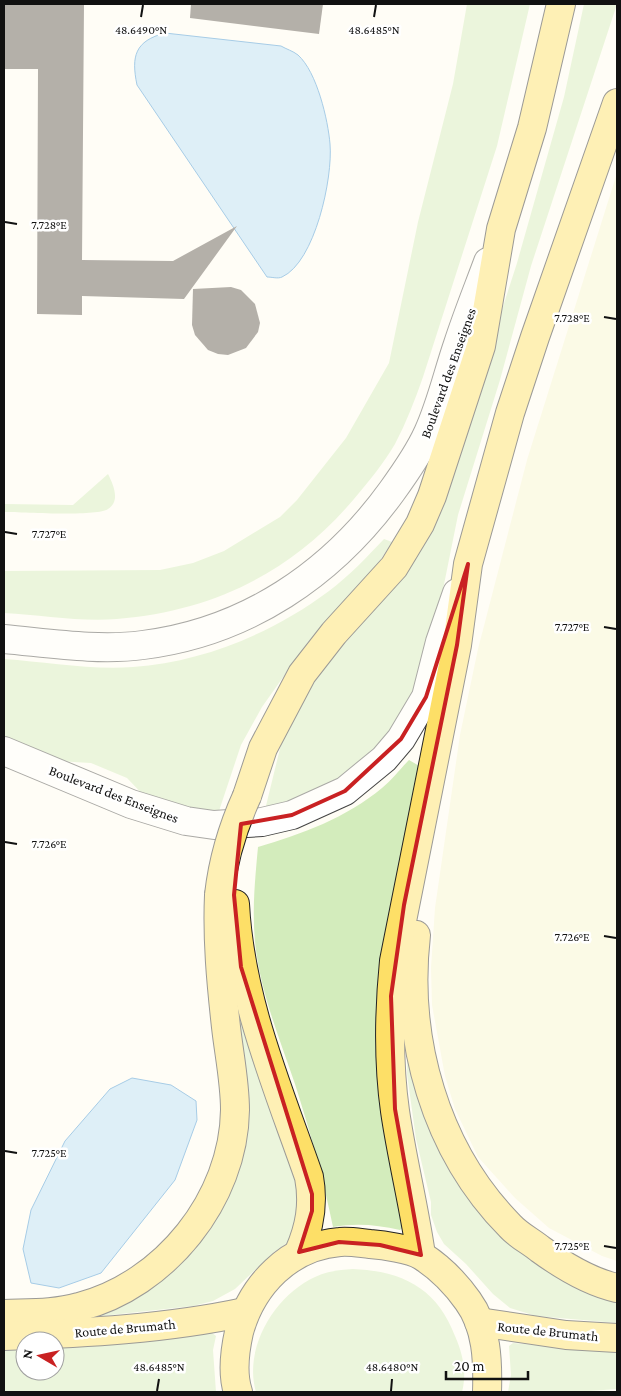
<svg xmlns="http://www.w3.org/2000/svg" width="621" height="1396" font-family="'Crimson Pro',serif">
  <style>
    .farmland { fill: #f7f5d3 }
    .green { fill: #d3ecbc }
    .water { fill: #b7def9; stroke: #3b90d3 }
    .building { fill: #5a524d }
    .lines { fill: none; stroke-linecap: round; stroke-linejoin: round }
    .minor-casing { stroke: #444; stroke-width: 30 }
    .major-casing { stroke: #222; stroke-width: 30 }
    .minor { stroke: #fff; stroke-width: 28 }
    .major { stroke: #fddf67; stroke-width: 28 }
    .major-bridge-casing { stroke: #222; stroke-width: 30; stroke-linecap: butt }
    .major-bridge { stroke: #fddf67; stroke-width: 28 }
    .marked { fill: none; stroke: #c92122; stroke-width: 4; stroke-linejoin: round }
    .ticks { fill: none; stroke: #111; stroke-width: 2 }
    .labels { text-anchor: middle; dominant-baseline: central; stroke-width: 5; stroke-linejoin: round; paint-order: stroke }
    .street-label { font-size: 14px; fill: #111; stroke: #fff }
    .ticks-label { font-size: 12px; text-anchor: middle; fill: #111; stroke: #fff; stroke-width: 5; stroke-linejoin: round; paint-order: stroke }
  </style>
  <rect width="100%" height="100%" fill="#fffdf5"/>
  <!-- farmland -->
  <path class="farmland" d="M617,173V1261L602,1256L549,1228L515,1198L478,1157L455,1109L445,1076L432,1005L431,968L435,908L460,735L478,649L527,460Z"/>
  <!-- green -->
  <g class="green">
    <path d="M467,4H530L497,146L423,377C415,400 406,423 395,444C384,463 369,481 354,499C292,572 214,611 117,619C80,622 41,615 4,613V571L160,570L193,563L224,551L280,517L297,500L346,438L389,363L418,222L453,84Z"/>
    <path d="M584,4H617L531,266L500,380L458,515L434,634L417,693L387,741L342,781L264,814L284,732L306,688L334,651L471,406L517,263L564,97Z"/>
    <path d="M108,474C113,484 121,501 108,509C96,517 22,512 4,512V504L73,505Z"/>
    <path d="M384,539L392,542L372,573L308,642L262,707L241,745L216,820L151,803L127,778L91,763L57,761L4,739V659C46,662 90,670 133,667C203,662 273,633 329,591C349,576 367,557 384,539Z"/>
    <path d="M409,760L421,767L396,898L406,1224L400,1230C377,1225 357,1223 333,1227C323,1178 310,1131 295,1084C279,1037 260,991 255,942C252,910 255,879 258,847C302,834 346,818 382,788C392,780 400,769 409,760Z"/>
    <path d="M243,1020L299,1185L294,1238L274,1252L235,1289L213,1301L193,1306L102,1316L101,1312L221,1205L235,1023Z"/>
    <path d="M407,1049L461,1185L493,1228L514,1246L594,1294L617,1302V1323L536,1316L510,1308L493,1294L466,1264L444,1244L437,1232L431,1215V1202L416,1139L407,1074Z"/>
    <path d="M353,1269C402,1271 437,1288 455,1336C463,1354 467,1373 462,1392H256C243,1348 275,1295 315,1277C327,1271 340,1270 353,1269Z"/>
    <path d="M211,1332L216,1336L213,1350L216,1392H4V1350L25,1349V1371H55V1348L157,1340Z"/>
    <path d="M513,1343L617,1352V1389L576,1392H508L511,1375L509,1346Z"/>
  </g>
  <!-- water -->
  <g class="water">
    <path d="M165,33L281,46C286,49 293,51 298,55C317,72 328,120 330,144C333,178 315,262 282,277C278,279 272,277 267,277L137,85C131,56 135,41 165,33Z"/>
    <path d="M132,1078L171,1085L196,1101L197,1120L175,1180L101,1273L59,1288L31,1283L23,1249L31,1210L65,1141L110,1089Z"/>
  </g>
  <!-- building -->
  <g class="building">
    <path d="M4,4H84L82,260L173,261L237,226L184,299L82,296V315L37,314L38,69H4Z"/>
    <path d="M191,4H323L319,34L190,18Z"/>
    <path d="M231,287L241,290L255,304L260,323L258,332L246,348L228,355L218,354L208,350L195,335L192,325L193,289Z"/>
  </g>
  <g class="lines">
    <defs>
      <g id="minor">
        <path d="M4,639C49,643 98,651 143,645C247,632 332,574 392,491C405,473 419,453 428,433C441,405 448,373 458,344C467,316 478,289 488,262"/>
        <path d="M4,751L131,804L186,821L214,825L262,822L292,815L345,791L384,759L401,739L426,697L440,642L457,593"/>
      </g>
      <g id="major">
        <path d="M247,796L263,748L302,674L334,633L394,567L420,524L432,496L481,346L501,229L532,128L561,4"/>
        <path d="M235,904C240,1000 278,1088 309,1177C314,1204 310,1227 299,1252"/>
        <path d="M416,935C404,1039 435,1150 510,1226C518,1235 530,1241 540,1249C562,1265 590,1282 617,1288"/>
        <path d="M421,1255C414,1206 402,1159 395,1111C388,1061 389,1011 394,961L457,645L468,564L510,413L535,337L617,103"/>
        <path d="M4,1314C28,1313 55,1314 79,1307C165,1285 234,1199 235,1110C235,1082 229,1054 226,1027C221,982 217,939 219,895"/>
        <path d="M479,1322L566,1335L617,1338"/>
        <path d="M4,1336C84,1333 166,1329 245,1312"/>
        <path d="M238,1392C232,1374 235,1350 239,1332C252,1285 289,1246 340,1242C349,1241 360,1243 370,1244C383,1245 411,1249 422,1256C439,1267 456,1284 468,1301C487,1327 488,1361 487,1392"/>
      </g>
    </defs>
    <!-- minor casing -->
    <use href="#minor" class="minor-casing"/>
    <!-- major casing -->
    <use href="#major" class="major-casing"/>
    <!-- minor -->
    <use href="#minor" class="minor"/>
    <!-- major -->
    <use href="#major" class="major"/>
    <defs>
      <path id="major-bridge" d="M219,895C223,859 232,829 247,796"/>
    </defs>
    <!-- major-bridge casing -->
    <use href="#major-bridge" class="major-bridge-casing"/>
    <!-- major-bridge -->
    <use href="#major-bridge" class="major-bridge"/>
  </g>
  <!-- marked area -->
  <path d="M0 0H621V1396H0ZM468,564L457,645L404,905L391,996L395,1109L421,1255L380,1245L339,1242L299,1252L312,1211V1194L241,967L234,895L241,824L292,815L345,791L401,739L426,697Z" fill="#fffdf5" fill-opacity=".55" fill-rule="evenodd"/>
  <path class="marked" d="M468,564L457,645L404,905L391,996L395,1109L421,1255L380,1245L339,1242L299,1252L312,1211V1194L241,967L234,895L241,824L292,815L345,791L401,739L426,697Z"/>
  <!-- ticks -->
  <path class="ticks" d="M141,17L143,5M374,17L376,5M5,222L17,224M604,317L616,319M5,532L17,534M604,627L616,629M5,842L17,844M604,936L616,938M5,1151L17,1153M604,1246L616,1248M157,1391L159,1379M391,1391L392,1379"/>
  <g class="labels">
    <!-- street labels -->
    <g class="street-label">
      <text transform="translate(448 373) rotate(-70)">Boulevard des Enseignes</text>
      <text transform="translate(114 794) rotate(21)">Boulevard des Enseignes</text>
      <text transform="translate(125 1328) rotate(-5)">Route de Brumath</text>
      <text transform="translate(548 1331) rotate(6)">Route de Brumath</text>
    </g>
  </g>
  <g class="ticks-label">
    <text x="374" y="34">48.6485°N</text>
    <text x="141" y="34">48.6490°N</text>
    <text x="49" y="229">7.728°E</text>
    <text x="572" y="322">7.728°E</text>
    <text x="49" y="538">7.727°E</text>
    <text x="572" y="631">7.727°E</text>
    <text x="49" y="848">7.726°E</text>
    <text x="572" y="941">7.726°E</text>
    <text x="49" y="1157">7.725°E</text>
    <text x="572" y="1250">7.725°E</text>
    <text x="159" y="1371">48.6485°N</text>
    <text x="392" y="1371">48.6480°N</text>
  </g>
  <!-- border -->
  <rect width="621" height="1396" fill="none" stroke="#111111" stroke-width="10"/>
  <!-- north arrow -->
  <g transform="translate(40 1356) rotate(279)"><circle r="24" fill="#ffffff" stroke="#a0a0a0"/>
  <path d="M0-4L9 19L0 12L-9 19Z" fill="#c92122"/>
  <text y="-8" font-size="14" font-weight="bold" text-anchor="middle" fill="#111111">N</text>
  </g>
  <!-- scale -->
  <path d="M446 1371v8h82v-8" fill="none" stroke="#111111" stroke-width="2.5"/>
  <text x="454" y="1371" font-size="15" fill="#111111" stroke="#ffffff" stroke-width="4" paint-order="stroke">20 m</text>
</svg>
